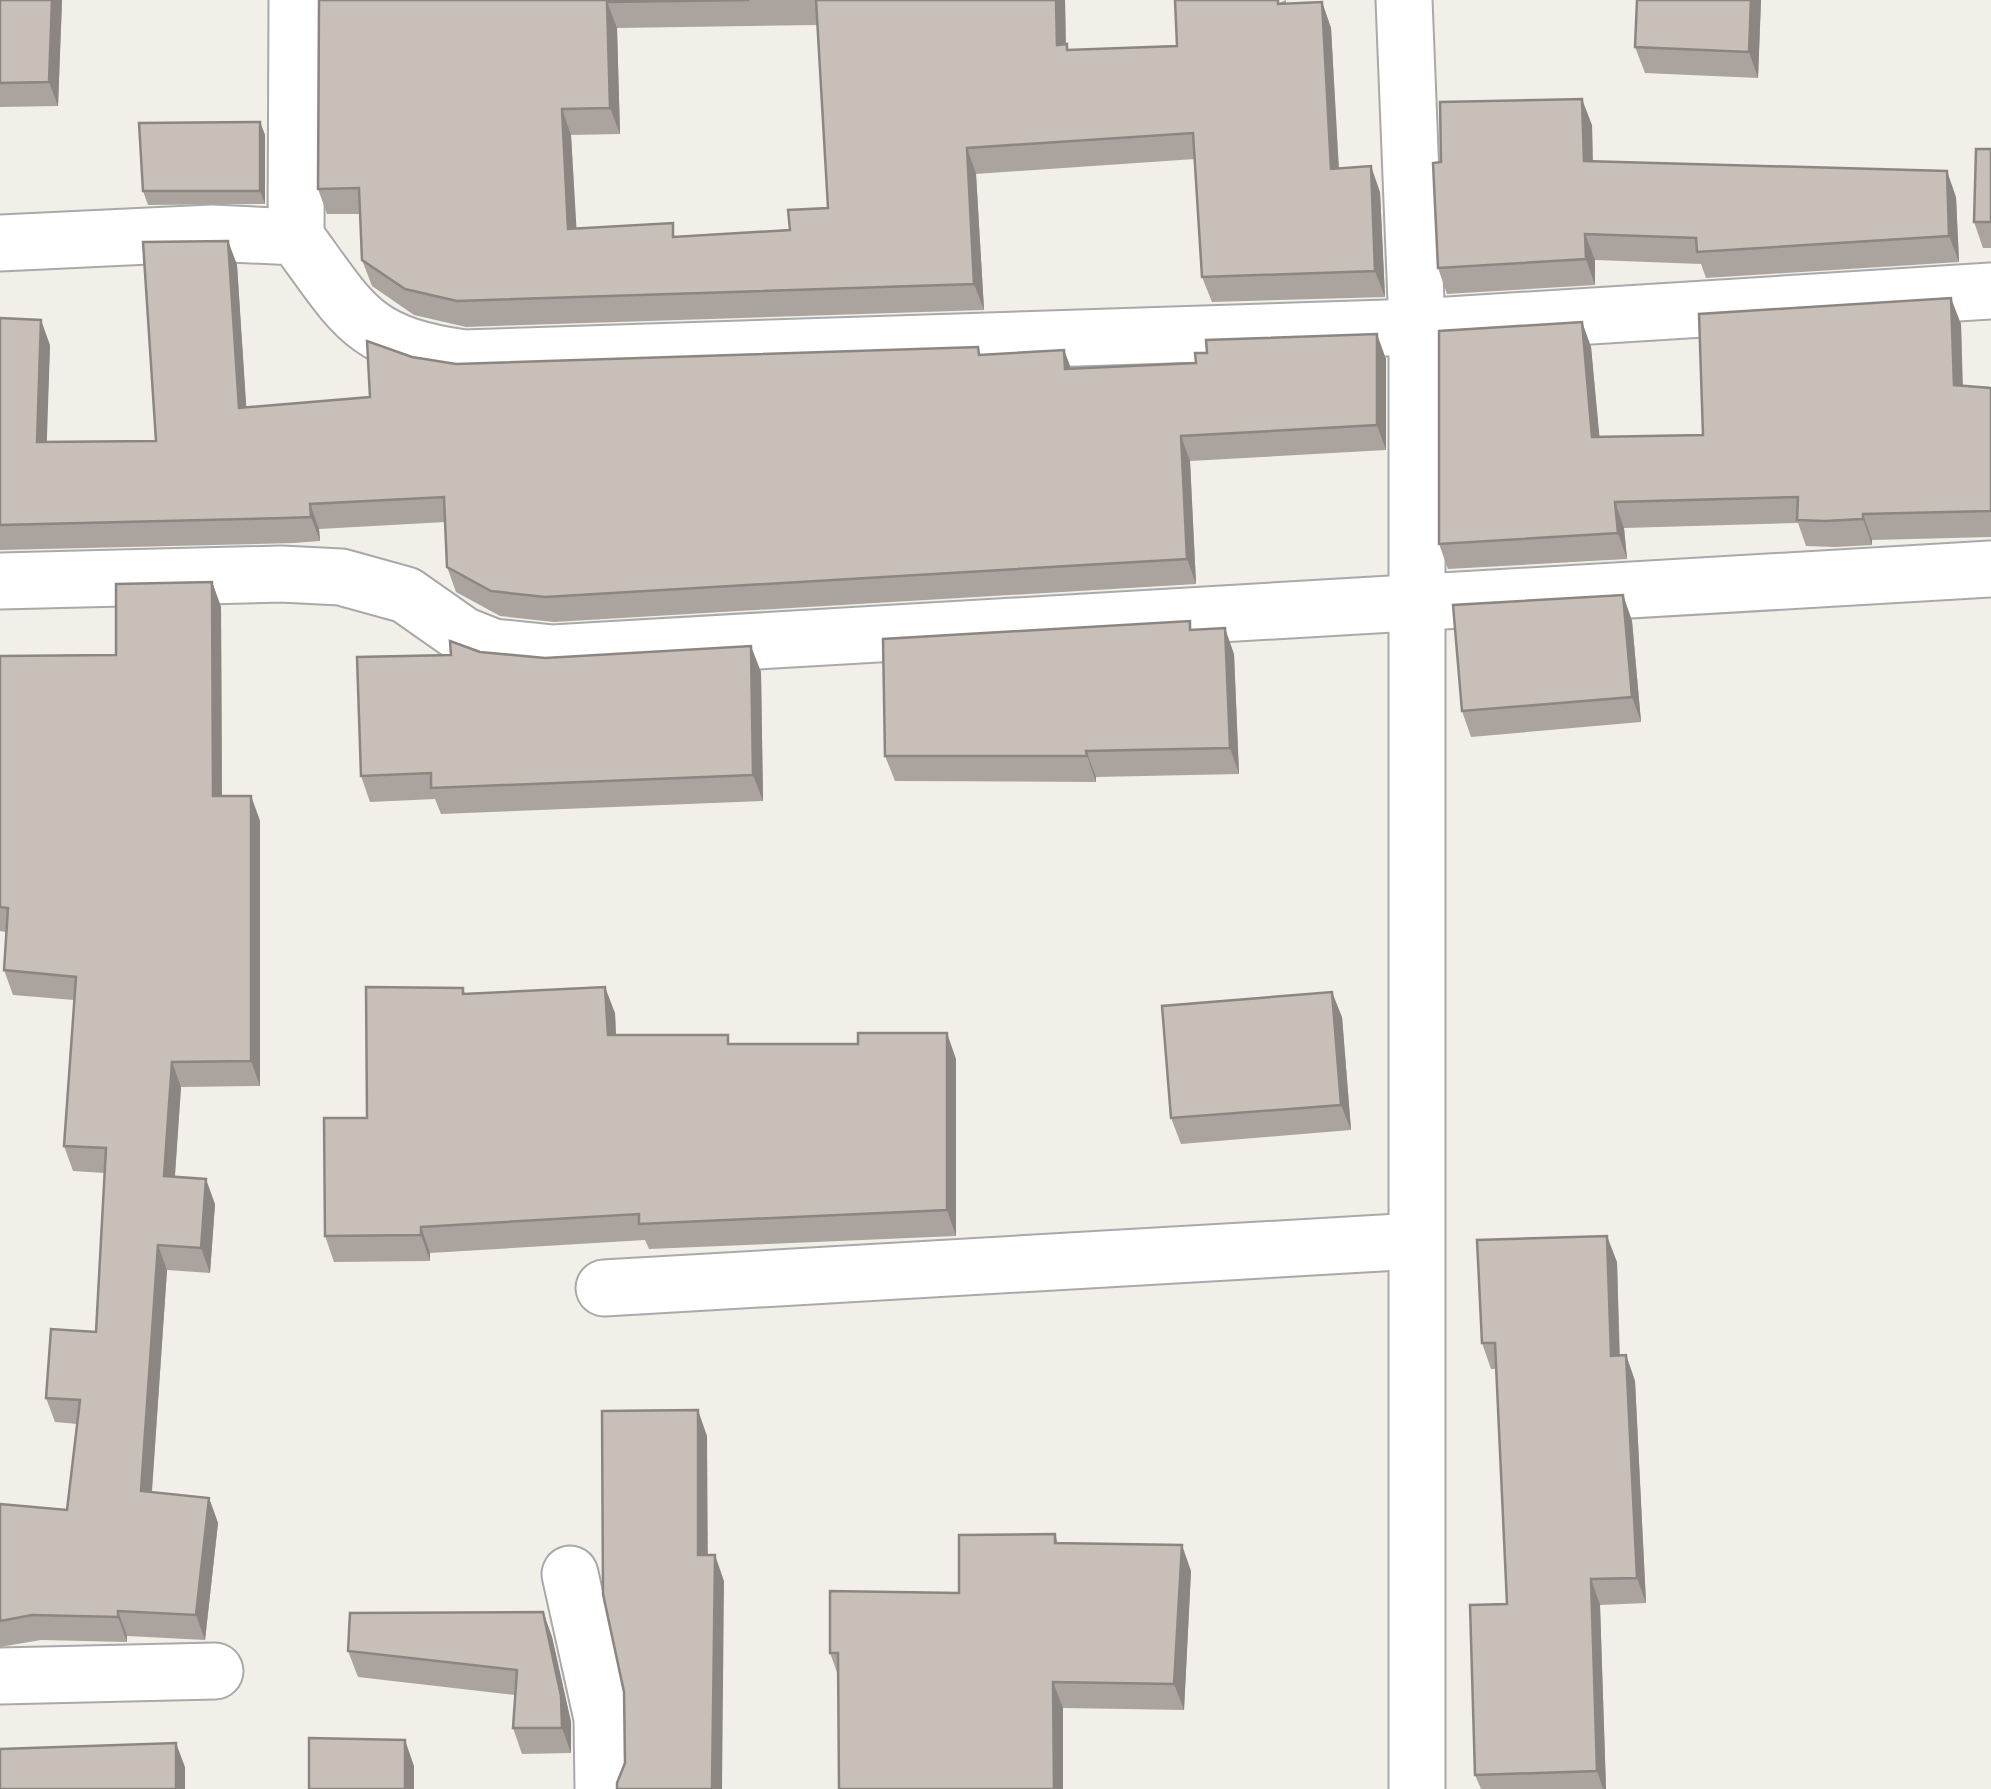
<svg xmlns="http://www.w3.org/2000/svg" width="1991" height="1789" font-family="'PT Sans',sans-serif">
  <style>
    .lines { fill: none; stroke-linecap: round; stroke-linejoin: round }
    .minor-casing { stroke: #a9a9a9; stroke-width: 59 }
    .minor { stroke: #fff; stroke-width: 55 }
    .wall { fill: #aba49e; fill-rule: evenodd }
    .shaded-wall { fill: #8b8681 }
    .building { fill: #c7bfb8; stroke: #8b8681; stroke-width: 2.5 }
  </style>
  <rect width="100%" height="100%" fill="#f2efe9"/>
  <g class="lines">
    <defs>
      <g id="minor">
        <path d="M1404,0L1417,327V1789"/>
        <path d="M296,237L297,0"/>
        <path d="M0,243L212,233L296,237C354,316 362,343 464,358L1417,327L1991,291"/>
        <path d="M0,581L281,574L341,577L406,595L463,635L493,647L553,653L1991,569"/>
        <path d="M604,1288L1416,1241"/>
        <path d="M570,1574L602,1718L603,1789"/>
        <path d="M0,1676L215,1671"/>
      </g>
    </defs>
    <!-- minor casing -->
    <use href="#minor" class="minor-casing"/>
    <!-- minor -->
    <use href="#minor" class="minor"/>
  </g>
  <!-- wall -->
  <g class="wall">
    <path d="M0,0H62L58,106L0,107Z"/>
    <path d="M319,0H1065L1066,44L1069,50L1177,46L1286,0V4L1322,2L1331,28L1339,168L1380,192L1385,297L1212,302L1202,277L1195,159L976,174L984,310L466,327L414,315L372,286L362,260L360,214H327L318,189ZM818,25L828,208L790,230L678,236L576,228L571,135L620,134L617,28Z"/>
    <path d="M1637,0H1761L1758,78L1645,73L1635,47Z"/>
    <path d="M260,122L265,135V204L148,205L143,191Z"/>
    <path d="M1592,125L1593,162L1956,197L1959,262L1706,278L1701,264L1595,260V285L1447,294L1438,268L1441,162Z"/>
    <path d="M1991,149V248H1983L1974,222Z"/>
    <path d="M228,241L237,265L246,407L370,397L412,357L456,364L981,355L1064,350L1071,368L1386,359V450L1190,461L1196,584L554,622L500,616L456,592L447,567L446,522L319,529L320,541L294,543L0,550V318L50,345L46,442L156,441Z"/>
    <path d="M1582,322L1591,347L1599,437L1703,435L1961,324L1963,386L1991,388V537L1872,540V545L1835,547L1806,546L1798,523L1624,528L1627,559L1448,569L1439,544Z"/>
    <path d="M212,582L221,607L222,796H251L260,821V1086L181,1087L175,1177L215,1204L210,1273L167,1270L152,1492L209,1498L218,1523L205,1640L127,1636V1642L41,1640L0,1647V1504L67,1510L77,1424L55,1422L46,1398L96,1332L105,1173L73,1171L64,1146L74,1000L13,995L4,970L6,932L0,931V656L116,655Z"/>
    <path d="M1623,595L1632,621L1641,722L1471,737L1462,711Z"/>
    <path d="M480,652L545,658L761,672L763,801L441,814L435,799L370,802L361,776L451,655Z"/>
    <path d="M1234,654L1239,774L1096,777V782L895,781L885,756Z"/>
    <path d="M463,988L465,994L615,1013L616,1035L956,1059V1236L649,1249L645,1240L430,1253V1261L334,1262L325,1236L367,1118Z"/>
    <path d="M1342,1017L1351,1130L1181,1144L1171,1118Z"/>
    <path d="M1617,1262L1620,1356L1626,1355L1635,1381L1646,1603L1600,1605L1606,1789H1481L1475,1775L1507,1604L1496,1369H1491L1482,1343Z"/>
    <path d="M1055,1534L1058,1543L1191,1571L1184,1710L1063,1708L838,1675L830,1653L959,1593Z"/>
    <path d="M543,1612L552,1637L571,1722V1753L522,1754L513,1728L515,1695L358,1677L348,1651Z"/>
  </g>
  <!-- shaded-wall -->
  <g class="shaded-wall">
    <path d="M52,0H62L58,106L49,82Z"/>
    <path d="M1056,0H1065L1066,70L1057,45Z"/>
    <path d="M1751,0H1761L1758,78L1749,52Z"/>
    <path d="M607,2L617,28L620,134L610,108Z"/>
    <path d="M1322,2L1331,28L1340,194L1331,169Z"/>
    <path d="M1582,99L1592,125L1593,187L1584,161Z"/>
    <path d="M562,109L571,135L578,254L568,229Z"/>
    <path d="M260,122L265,135V204L260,191Z"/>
    <path d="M967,148L976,174L984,310L974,284Z"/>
    <path d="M1371,166L1380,192L1385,297L1375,271Z"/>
    <path d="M1947,171L1956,197L1959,262L1949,236Z"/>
    <path d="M1585,234L1595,260V285L1586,259Z"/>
    <path d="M228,241L237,265L248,433L239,408Z"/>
    <path d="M1951,298L1961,324L1963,411L1954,385Z"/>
    <path d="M41,320L50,345L46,467L37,442Z"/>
    <path d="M1582,322L1591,347L1602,463L1592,437Z"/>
    <path d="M1377,334L1386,359V450L1377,425Z"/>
    <path d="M1064,350L1073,375L1065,369Z"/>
    <path d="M1181,436L1190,461L1196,584L1187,559Z"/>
    <path d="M1615,502L1624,528L1627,559L1618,533Z"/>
    <path d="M310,504L319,529L320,541L311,517Z"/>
    <path d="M1863,514L1872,540V545L1863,519Z"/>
    <path d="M212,582L221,607L222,820L213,796Z"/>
    <path d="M1623,595L1632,621L1641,722L1632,697Z"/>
    <path d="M1225,628L1234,654L1239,774L1230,748Z"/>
    <path d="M751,646L761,672L763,801L753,775Z"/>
    <path d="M1086,751L1096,777V782L1087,756Z"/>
    <path d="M251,796L260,821V1086L251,1061Z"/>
    <path d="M605,987L615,1013L617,1061L608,1035Z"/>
    <path d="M1332,992L1342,1017L1351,1130L1341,1105Z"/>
    <path d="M947,1033L956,1059V1236L947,1210Z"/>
    <path d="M172,1062L181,1087L173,1201L164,1176Z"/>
    <path d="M206,1179L215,1204L210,1273L201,1248Z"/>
    <path d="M421,1227L430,1253V1261L421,1235Z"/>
    <path d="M1607,1236L1617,1262L1620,1382L1611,1356Z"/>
    <path d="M158,1245L167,1270L150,1516L141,1491Z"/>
    <path d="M1626,1355L1635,1381L1646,1603L1637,1578Z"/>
    <path d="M698,1410L707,1436L708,1580L698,1555Z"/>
    <path d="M209,1498L218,1523L205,1640L196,1615Z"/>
    <path d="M1182,1545L1191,1571L1184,1710L1174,1684Z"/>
    <path d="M715,1555L724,1581L722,1789H712Z"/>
    <path d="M1591,1579L1600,1605L1606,1789H1603L1597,1771Z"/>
    <path d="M118,1611L127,1636V1642L118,1617Z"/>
    <path d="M543,1612L552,1637L571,1722V1753L562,1728Z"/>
    <path d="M1053,1682L1063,1708V1789H1054Z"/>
    <path d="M405,1740L414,1766V1789H405Z"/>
    <path d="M176,1743L185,1767V1789H176Z"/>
  </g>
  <!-- building -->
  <g class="building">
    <path d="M0,0H52L49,82L0,83Z"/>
    <path d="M319,0H749L607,2L610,108L562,109L568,229L673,223V237L790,230L788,210L828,208L816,0H1056L1057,45L1067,44V50L1177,46L1175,0H1278V4L1322,2L1331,169L1371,166L1375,271L1202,277L1193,133L967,148L974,284L457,301L405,289L362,260L359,188L318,189Z"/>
    <path d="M1637,0H1751L1749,52L1635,47Z"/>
    <path d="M1582,99L1584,161L1947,171L1949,236L1697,252L1696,238L1585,234L1586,259L1438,268L1433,163L1441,162L1440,102Z"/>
    <path d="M260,122V191H143L139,123Z"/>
    <path d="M1976,149H1991V222H1974Z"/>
    <path d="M228,241L239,408L370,397L367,341L412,357L456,364L978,347L979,355L1064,350L1065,369L1196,363L1195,353H1207L1206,340L1377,334V425L1181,436L1187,559L545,597L491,591L447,567L444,497L310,504L311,517L285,518L0,525V318L41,320L37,442L156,441L143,242Z"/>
    <path d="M1951,298L1954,385L1991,388V511L1863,514V519L1825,521L1797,520L1798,497L1615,502L1618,533L1439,544V331L1582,322L1592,437L1703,435L1699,314Z"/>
    <path d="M212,582L213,796H251V1061L172,1062L164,1176L206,1179L201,1248L158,1245L141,1491L209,1498L196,1615L118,1611V1617L32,1615L0,1621V1504L67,1510L80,1400L46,1398L51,1329L96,1332L106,1148L64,1146L76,977L4,970L8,908L0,907V656L116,655V584Z"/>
    <path d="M1623,595L1632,697L1462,711L1453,605Z"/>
    <path d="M1190,621V630L1225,628L1230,748L1086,751L1087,756H885L883,639Z"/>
    <path d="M450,641L480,652L545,658L751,646L753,775L431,788V773L361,776L357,657L451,655Z"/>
    <path d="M366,987L463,988V994L605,987L608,1035H728V1044H858V1033H947V1210L639,1224V1214L421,1227V1235L325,1236L324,1118H367Z"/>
    <path d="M1332,992L1341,1105L1171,1118L1162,1006Z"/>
    <path d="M1607,1236L1611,1356L1626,1355L1637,1578L1591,1579L1597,1771L1475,1775L1470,1605L1507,1604L1495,1343H1482L1477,1240Z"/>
    <path d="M698,1410V1555H715L712,1789H617V1783L625,1763L624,1692L603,1594L602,1411Z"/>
    <path d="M1055,1534V1543L1182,1545L1174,1684L1053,1682L1054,1789H839L838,1653H830V1591L959,1593V1535Z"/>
    <path d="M543,1612L561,1696L562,1728H513L517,1670L348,1651L350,1613Z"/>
    <path d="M309,1738L405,1740V1789H309Z"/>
    <path d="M176,1743V1789H0V1749Z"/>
  </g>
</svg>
